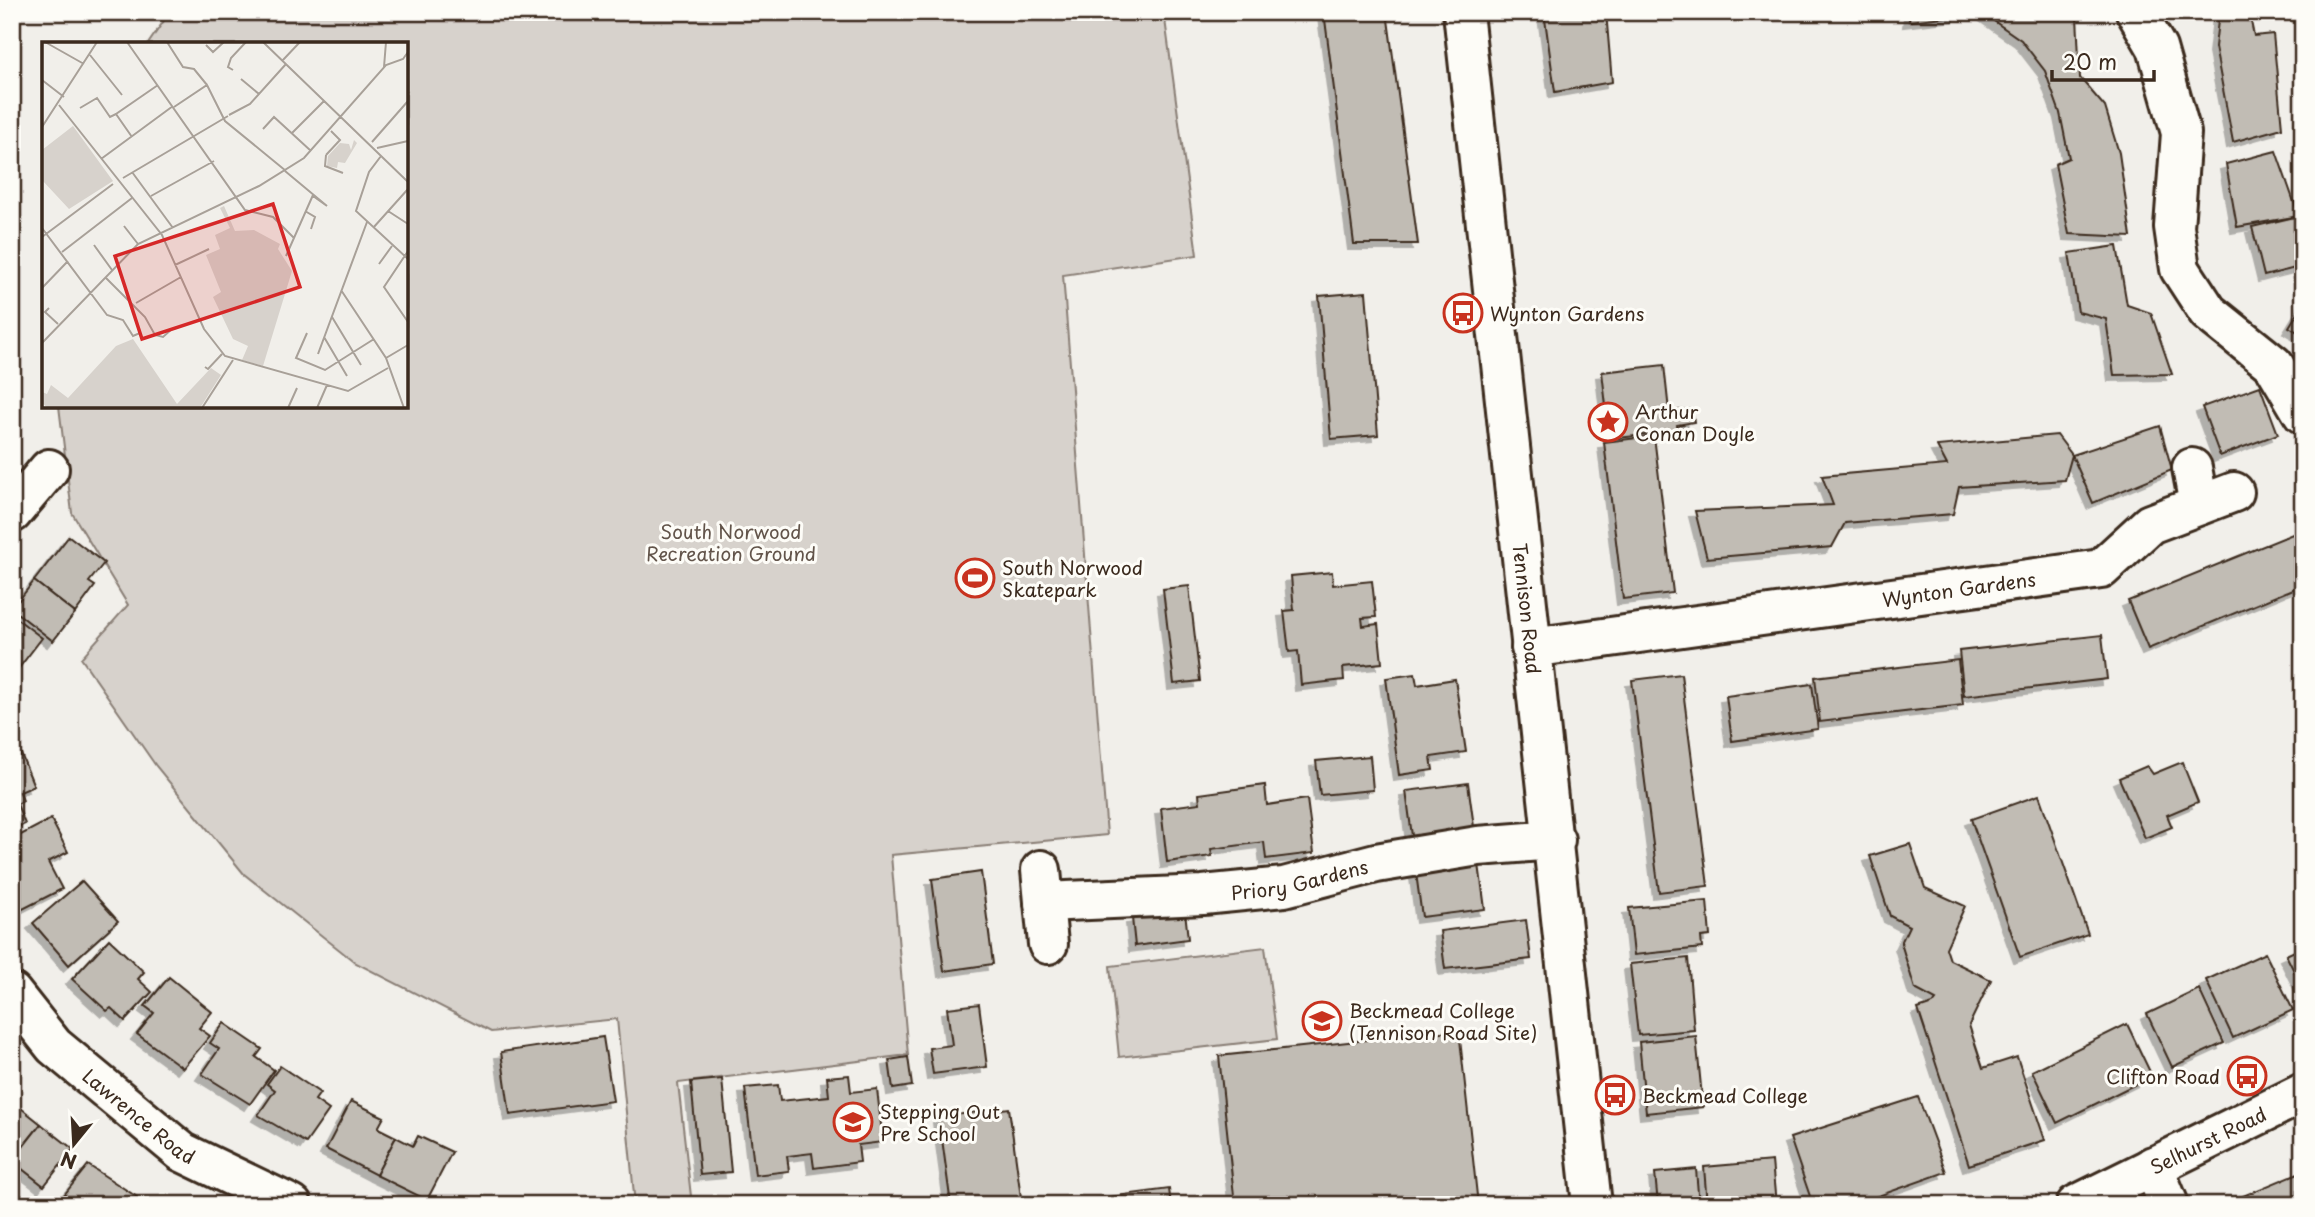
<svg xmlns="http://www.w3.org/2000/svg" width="2315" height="1217" font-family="'Playpen Sans',sans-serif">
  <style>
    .green { fill: #d7d2cc; stroke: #897e75; stroke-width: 2 }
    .building { fill: #c1bcb4; stroke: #3b2a1e; stroke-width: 2; filter: url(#shadow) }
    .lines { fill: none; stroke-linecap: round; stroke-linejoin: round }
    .minor-casing { stroke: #3b2a1e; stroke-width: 44 }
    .major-casing { stroke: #3b2a1e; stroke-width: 44 }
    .minor { stroke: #fdfcf7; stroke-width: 38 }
    .major { stroke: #fdfcf7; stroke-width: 38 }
    .labels { text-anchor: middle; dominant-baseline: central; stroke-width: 6; stroke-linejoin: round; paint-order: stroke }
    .poi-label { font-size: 19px; fill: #3b2a1e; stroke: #fdfcf7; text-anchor: start }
    .park-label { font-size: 19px; fill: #62544a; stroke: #fdfcf7 }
    .street-label { font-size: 19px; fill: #3b2a1e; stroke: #fdfcf7 }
    .inset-road { fill: none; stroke: #a8a098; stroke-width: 2 }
    .view { fill: #d62828; fill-opacity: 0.15; stroke: #d62828; stroke-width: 3.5 }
    .inset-edge { fill: none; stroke: #3b2a1e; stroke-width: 3.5 }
  </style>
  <defs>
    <filter id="shadow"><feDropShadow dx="-6" dy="6" stdDeviation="0" flood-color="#0004"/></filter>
  </defs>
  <rect width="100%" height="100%" fill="#f1efea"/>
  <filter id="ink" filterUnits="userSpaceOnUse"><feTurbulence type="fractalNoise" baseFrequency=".0143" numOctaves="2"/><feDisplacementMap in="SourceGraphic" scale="14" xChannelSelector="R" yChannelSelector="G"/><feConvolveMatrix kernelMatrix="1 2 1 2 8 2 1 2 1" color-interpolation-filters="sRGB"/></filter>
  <g filter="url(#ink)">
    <!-- green -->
    <g class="green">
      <path d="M170,12H1164L1197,255L1063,275L1107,835L891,855L908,1055L678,1083L692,1205H635L617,1019L491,1032L356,963L244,874L156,766L81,658L128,605L72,513L59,406H406V44H148Z"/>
      <path d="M1265,947L1277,1039L1119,1057L1110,966Z"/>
    </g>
    <!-- building -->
    <g class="building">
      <path d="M1324,12H1387L1418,244H1354Z"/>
      <path d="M1544,12H1606L1612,82L1555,92Z"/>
      <path d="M1910,12H1960V15L1909,21Z"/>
      <path d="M1981,12H2070L2077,16L2080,78L2105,107L2119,153L2131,237L2069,234L2055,164L2069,158L2060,113L2045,71L2021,40Z"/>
      <path d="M2219,12H2249L2254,36L2273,34L2282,128L2233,142L2215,47Z"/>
      <path d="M2276,151L2299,216L2237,227L2226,164Z"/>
      <path d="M2299,216L2303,235V266L2264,276L2252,227Z"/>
      <path d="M2117,246L2127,305L2151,313L2172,374L2114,375L2106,319L2078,312L2069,253Z"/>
      <path d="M1366,292L1378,435L1331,439L1319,296Z"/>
      <path d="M2303,304V335L2289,327Z"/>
      <path d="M1664,365L1669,411L1692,409L1694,422L1677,425L1678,431L1610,439L1602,372Z"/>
      <path d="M2260,386L2278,434L2220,456L2202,407Z"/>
      <path d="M2160,426L2172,470L2093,503L2072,455Z"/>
      <path d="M2057,435L2072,455L2065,480L1959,487L1953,514L1845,523L1832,547L1707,558L1695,511L1833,505L1822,476L1947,465L1937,446Z"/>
      <path d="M1654,436L1673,593L1623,599L1604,442Z"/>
      <path d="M2300,531L2303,538V585L2148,649L2128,601Z"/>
      <path d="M69,536L104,563L89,582L95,586L75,613L34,581Z"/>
      <path d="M1332,572L1333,585L1372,581L1376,617L1362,618L1363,626L1378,624L1382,663L1343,667L1344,680L1301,685L1298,651L1289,652L1284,611L1294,610L1291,576Z"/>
      <path d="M34,581L75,613L53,641L12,609Z"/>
      <path d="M1189,586L1200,681L1174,684L1163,589Z"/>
      <path d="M12,615L42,638L12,677Z"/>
      <path d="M2102,635L2107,679L1964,696L1959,651Z"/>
      <path d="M1958,660L1963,705L1820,722L1815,677Z"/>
      <path d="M1415,674L1417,685L1455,679L1466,752L1431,757L1433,770L1399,775L1386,678Z"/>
      <path d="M1681,674L1708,886L1659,892L1632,680Z"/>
      <path d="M1812,684L1818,729L1732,741L1726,696Z"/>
      <path d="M21,754L34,786L20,792L23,801L17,804L25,824L12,830V758Z"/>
      <path d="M1370,756L1373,790L1320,795L1316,761Z"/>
      <path d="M2182,762L2198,802L2167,815L2172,827L2145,838L2119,778L2147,766L2153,774Z"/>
      <path d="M1468,783L1474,827L1412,836L1406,791Z"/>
      <path d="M1265,785L1267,805L1307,799L1314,853L1266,859L1264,842L1211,849L1212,856L1167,862L1161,808L1200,803L1199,794Z"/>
      <path d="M2039,795L2088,934L2020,957L1971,819Z"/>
      <path d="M51,819L68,852L48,862L62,889L19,911L12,897V847L16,845L13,839Z"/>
      <path d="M1910,844L1925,888L1965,906L1946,948L1950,960L1991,980L1969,1025L1983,1068L2017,1057L2045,1140L1969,1165L1918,1009L1933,1004L1936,1000L1915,989L1901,943L1909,926L1890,916L1870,856Z"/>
      <path d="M1479,864L1485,909L1422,917L1416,873Z"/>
      <path d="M981,872L993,964L944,971L932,879Z"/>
      <path d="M82,881L118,921L69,965L33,923Z"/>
      <path d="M1707,901L1710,936L1701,937L1702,948L1634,955L1629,908Z"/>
      <path d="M1185,911L1188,939L1135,946L1132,918Z"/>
      <path d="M1526,920L1531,959L1445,969L1440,931Z"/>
      <path d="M109,939L144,972L138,979L152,992L125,1021L111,1008L107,1011L72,979Z"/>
      <path d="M2303,947V989L2286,955Z"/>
      <path d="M2265,953L2293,1010L2233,1038L2206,980Z"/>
      <path d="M1688,958L1694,1030L1638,1035L1630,964Z"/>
      <path d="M169,977L212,1012L199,1028L210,1036L183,1068L137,1034L154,1013L145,1006Z"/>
      <path d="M2199,989L2224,1043L2172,1067L2147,1014Z"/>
      <path d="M979,1004L987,1067L933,1074L929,1048L952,1045L947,1008Z"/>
      <path d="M224,1023L262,1049L256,1057L274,1070L250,1104L202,1074L219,1049L210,1043Z"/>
      <path d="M2127,1024L2152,1076L2057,1123L2032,1071Z"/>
      <path d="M1459,1030L1478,1205H1235L1219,1056Z"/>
      <path d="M1696,1036L1703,1107L1646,1113L1639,1042Z"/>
      <path d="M603,1037L613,1101L510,1115L501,1052Z"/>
      <path d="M908,1057L912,1086L893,1089L889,1060Z"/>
      <path d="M280,1066L320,1093L315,1100L329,1110L306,1143L258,1115L275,1090L267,1084Z"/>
      <path d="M849,1075L851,1092L877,1089L883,1142L858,1145L860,1162L814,1168L812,1153L787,1156L789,1171L755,1175L745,1088L778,1085L780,1101L829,1096L827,1077Z"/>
      <path d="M722,1079L731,1172L700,1175L691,1082Z"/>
      <path d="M1918,1097L1946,1172L1853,1205H1813L1790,1138Z"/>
      <path d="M12,1101L41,1124L12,1160Z"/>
      <path d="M351,1101L384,1117L378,1128L396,1137L376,1175L326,1149Z"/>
      <path d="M1009,1108L1022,1205H951L939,1117Z"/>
      <path d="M41,1124L73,1149L44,1186L12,1161Z"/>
      <path d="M418,1136L452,1152L427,1200L376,1175L396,1137L413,1146Z"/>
      <path d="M1772,1161L1776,1205H1707L1704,1167Z"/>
      <path d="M88,1165L137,1197L132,1205H56Z"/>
      <path d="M1696,1169L1699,1205H1658L1655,1173Z"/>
      <path d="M2303,1171V1205H2247L2243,1196Z"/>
      <path d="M1169,1189L1171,1205H1048Z"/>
    </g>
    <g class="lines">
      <defs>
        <g id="minor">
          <path id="s1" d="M1463,12L1592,1205"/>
          <path d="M2136,12L2157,48L2181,133L2174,227L2180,269L2208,312L2274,365L2303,414"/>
          <path d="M2192,468L2199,505"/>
          <path d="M12,513L49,469"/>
          <path id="s2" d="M1531,648L2101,569L2150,524L2234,492"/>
          <path d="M1041,870L1048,944"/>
          <path id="s3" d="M1044,902L1203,895L1284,887L1376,863L1478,846L1555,840"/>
          <path id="s4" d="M12,993L54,1046L182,1152L292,1205"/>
          <path d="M2153,1166L2169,1205"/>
        </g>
        <g id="major">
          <path id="s5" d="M2076,1205L2303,1093"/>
        </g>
      </defs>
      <!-- minor casing -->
      <use href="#minor" class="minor-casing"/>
      <!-- major casing -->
      <use href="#major" class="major-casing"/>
      <!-- minor -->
      <use href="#minor" class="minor"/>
      <!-- major -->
      <use href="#major" class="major"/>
    </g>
  </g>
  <!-- icons -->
  <defs>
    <symbol id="bus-ring" viewBox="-11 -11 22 22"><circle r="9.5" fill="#fdfcf7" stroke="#c8321e" stroke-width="1.5"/><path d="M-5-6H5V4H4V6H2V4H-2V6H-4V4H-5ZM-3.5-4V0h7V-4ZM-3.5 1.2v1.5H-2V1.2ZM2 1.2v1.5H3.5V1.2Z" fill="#c8321e"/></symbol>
    <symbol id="sight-ring" viewBox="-11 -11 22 22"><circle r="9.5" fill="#fdfcf7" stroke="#c8321e" stroke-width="1.5"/><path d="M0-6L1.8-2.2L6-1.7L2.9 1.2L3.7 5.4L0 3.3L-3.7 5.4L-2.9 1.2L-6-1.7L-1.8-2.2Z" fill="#c8321e"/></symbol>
    <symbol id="stadium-ring" viewBox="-11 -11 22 22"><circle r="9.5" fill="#fdfcf7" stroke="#c8321e" stroke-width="1.5"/><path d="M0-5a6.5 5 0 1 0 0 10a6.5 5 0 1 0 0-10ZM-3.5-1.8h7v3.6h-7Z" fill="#c8321e"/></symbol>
    <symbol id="school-ring" viewBox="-11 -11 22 22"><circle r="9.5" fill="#fdfcf7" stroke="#c8321e" stroke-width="1.5"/><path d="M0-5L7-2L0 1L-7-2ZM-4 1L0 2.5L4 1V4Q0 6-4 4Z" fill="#c8321e"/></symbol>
  </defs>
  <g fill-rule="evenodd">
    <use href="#bus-ring" x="1441" y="291" width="44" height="44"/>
    <use href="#sight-ring" x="1586" y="400" width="44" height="44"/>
    <use href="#stadium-ring" x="953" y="556" width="44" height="44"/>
    <use href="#school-ring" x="1300" y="999" width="44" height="44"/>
    <use href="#bus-ring" x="2225" y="1054" width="44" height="44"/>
    <use href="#bus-ring" x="1593" y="1073" width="44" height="44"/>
    <use href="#school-ring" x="831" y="1100" width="44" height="44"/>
  </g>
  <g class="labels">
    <!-- poi labels -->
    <g class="poi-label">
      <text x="1490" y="313">Wynton Gardens</text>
      <text x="1635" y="411">Arthur<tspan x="1635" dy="22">Conan Doyle</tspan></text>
      <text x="1002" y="567">South Norwood<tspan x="1002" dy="22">Skatepark</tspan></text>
      <text x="1349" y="1010">Beckmead College<tspan x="1349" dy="22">(Tennison Road Site)</tspan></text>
      <text x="2220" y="1076" text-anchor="end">Clifton Road</text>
      <text x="1642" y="1095">Beckmead College</text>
      <text x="880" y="1111">Stepping Out<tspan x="880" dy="22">Pre School</tspan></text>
    </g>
    <!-- park labels -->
    <g class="park-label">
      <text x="731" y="531">South Norwood<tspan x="731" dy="22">Recreation Ground</tspan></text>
    </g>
    <!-- street labels -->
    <g class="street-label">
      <text stroke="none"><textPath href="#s2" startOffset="432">Wynton Gardens</textPath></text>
      <text stroke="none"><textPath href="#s1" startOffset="600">Tennison Road</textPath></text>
      <text stroke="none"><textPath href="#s3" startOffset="257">Priory Gardens</textPath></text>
      <text stroke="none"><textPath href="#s4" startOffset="178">Lawrence Road</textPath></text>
      <text stroke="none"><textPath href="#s5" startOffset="147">Selhurst Road</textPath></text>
    </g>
  </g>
  <!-- overview -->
  <g transform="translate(42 42)">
    <rect width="366" height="366" fill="#f1efea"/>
    <path d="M31,84L71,139L27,167L0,138V108ZM312,98L315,101L303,121L296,120L295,126L285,124L286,114L298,101L307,102L309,108ZM182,164L193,189L212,188L238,202L236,207L250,229L221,324L200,318L206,304L191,297L171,255L179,250L164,213L178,207L173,193L188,186L178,166ZM91,297L135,362L169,326L179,333L158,366H6L0,361V350L5,352L9,343L26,356L74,304Z" fill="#d7d2cc"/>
    <path class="inset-road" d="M3,0L42,22M85,0L203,168L231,175L252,196M125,0L141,25L152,27L165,43M221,0L366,140M164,3L171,10L182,0M48,13L80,53M240,19L258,0M342,25L344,0M191,28L186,25L189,16L204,0M199,37L217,52M0,38L22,55M17,63L120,193L162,287L183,314L306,349L346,326M132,65L165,43L183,79L244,129M38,66L55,56L68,75L74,72M187,73L208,62L244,22M0,85L55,0M221,87L232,75L269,109M250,91L282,59M90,95L74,72L116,43M330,100L366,59M335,106L366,99M284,113L298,98L289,89M284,113L283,124L301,131M339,114L327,130L314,169L366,217M59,117L131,64M243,129L285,164L271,154M90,130L131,186M81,136L186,74M109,154L172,119M263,169L273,175L269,187M346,169L366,182M82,184L96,202M0,186L65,273L81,278L91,294L98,291M331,186L366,147M0,195L71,142M52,203L70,228M366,209L342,245L366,280M20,210L90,156M244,214L271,153M337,222L350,204M133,223L167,207M63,235L103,275L113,293L121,295L130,287M0,246L26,219M299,248L344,316L362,366M94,261L139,235M7,266L3,270L16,282M290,275L319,323M265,291L254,316L283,328L332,297M282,295L305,334M0,301L96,202L217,144L262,116L344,23L361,17L366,10M276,312L325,180M344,316L366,303M163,325L166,327L180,312M160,366L191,318M246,366L255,346M275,366L285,343"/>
    <path class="view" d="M231,162L258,245L100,297L73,214Z"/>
    <rect width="366" height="366" class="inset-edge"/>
  </g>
  <!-- margin -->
  <rect width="2315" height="1217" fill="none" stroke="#fdfcf7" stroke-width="42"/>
  <rect x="21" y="21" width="2273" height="1175" fill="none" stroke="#3b2a1e" stroke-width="2.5" filter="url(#ink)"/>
  <!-- north arrow -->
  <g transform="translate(74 1144) rotate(198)" stroke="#fdfcf7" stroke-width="5" paint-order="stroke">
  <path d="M0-5L12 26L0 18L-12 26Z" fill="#3b2a1e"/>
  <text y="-10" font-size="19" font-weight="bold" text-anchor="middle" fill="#3b2a1e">N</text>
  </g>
  <!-- scale -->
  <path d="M2052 70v10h102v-10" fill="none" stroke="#3b2a1e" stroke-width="3.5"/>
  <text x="2063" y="70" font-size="21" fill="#3b2a1e" stroke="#fdfcf7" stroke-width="5" paint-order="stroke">20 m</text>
</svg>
